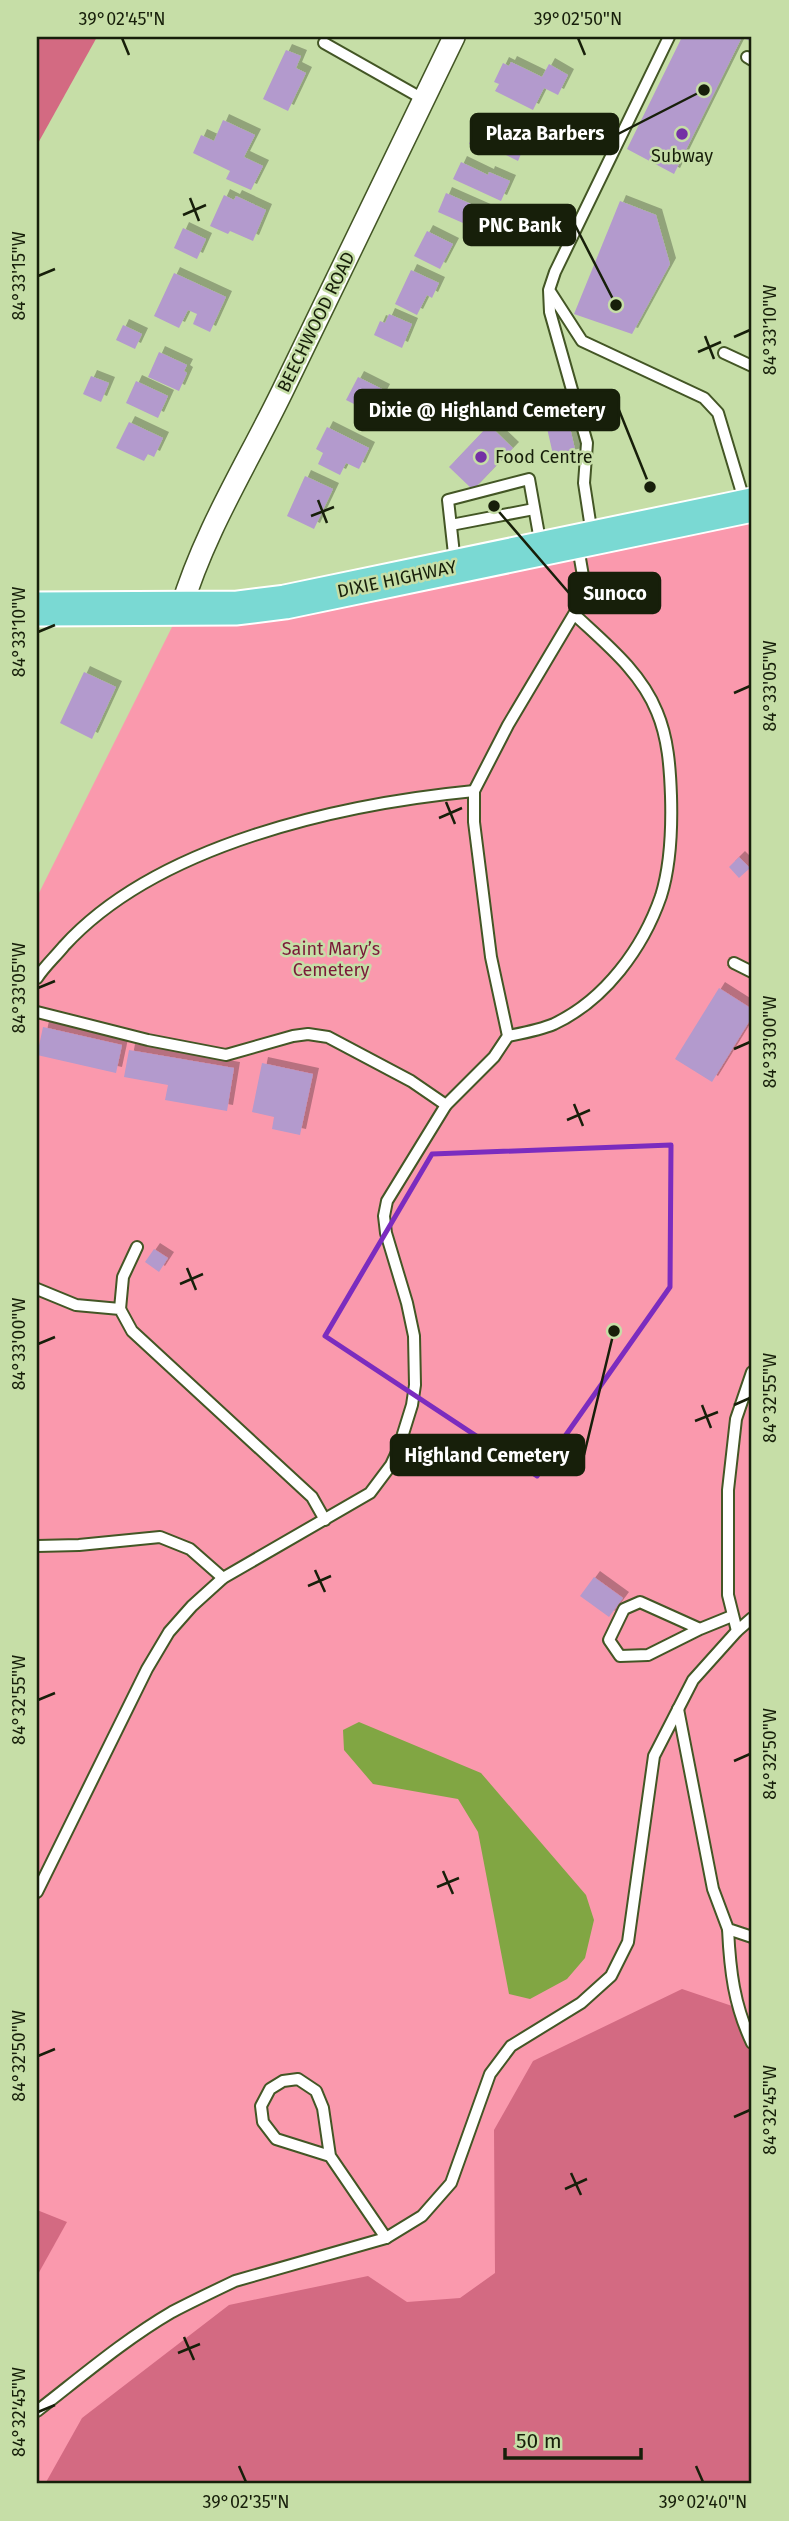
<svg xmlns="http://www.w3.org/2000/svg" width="789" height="2521" font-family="'Fira Sans',sans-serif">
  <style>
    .green { fill: #fa99ad }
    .forest { fill: #d36a82 }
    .water { fill: #81a643 }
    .building { fill: #b39acd; filter: url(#shadow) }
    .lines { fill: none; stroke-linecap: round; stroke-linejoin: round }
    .lane-casing { stroke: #435625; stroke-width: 14 }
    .street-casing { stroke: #435625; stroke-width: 24 }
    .primary-casing { stroke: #fff; stroke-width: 37 }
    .lane { stroke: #fff; stroke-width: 10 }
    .street { stroke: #fff; stroke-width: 21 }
    .primary { stroke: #7ad9d3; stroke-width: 33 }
    .marked { fill: none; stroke: #7b2cbf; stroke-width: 5; stroke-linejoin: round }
    .ticks { fill: none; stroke: #171f0a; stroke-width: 2.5 }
    .poi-dot { fill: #7431a5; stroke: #c6dea7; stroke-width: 2.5 }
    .labels { text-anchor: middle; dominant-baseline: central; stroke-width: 5; stroke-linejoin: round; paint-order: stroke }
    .poi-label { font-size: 18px; fill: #171f0a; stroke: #c6dea7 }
    .street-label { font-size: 18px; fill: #171f0a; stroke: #c6dea7 }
    .park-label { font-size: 18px; fill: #7a1a38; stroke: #c6dea7 }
    .leader { fill: none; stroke: #171f0a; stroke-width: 2.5 }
    .callout-dot { fill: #171f0a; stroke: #c6dea7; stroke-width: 2.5 }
    .callout { fill: #171f0a; stroke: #171f0a; stroke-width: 2.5 }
    .callout-label { font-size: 19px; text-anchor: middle; font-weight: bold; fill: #fff }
    .neatline { fill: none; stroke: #171f0a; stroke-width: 2.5 }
    .ticks-label { font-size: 18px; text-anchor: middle; fill: #171f0a }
  </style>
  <defs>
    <filter id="shadow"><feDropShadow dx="6" dy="-6" stdDeviation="0" flood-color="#0004"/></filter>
  </defs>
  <rect width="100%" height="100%" fill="#c6dea7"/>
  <!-- green -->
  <path class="green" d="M752,505V2290L161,2484H37V897L181,609Z"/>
  <!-- forest -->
  <g class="forest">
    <path d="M37,37H97L37,145Z"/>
    <path d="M682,1989L738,2008L752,2043V2484H45L82,2418L229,2305L368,2276L407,2302L460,2298L495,2273L494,2130L533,2061Z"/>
    <path d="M37,2210L67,2222L37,2276Z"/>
  </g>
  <!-- water -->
  <path class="water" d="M359,1722L481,1773L586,1895L594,1920L585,1958L567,1979L530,1999L509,1994L478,1832L458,1799L373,1784L344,1750L343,1730Z"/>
  <!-- building -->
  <g class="building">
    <path d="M682,37H752V42L742,37L674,174L627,149Z"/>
    <path d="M286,50L301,56L296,68L306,73L288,111L263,99Z"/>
    <path d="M511,62L542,77L549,64L568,75L558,95L544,88L533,110L495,91L499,84L494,82L503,63L509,66Z"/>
    <path d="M223,120L255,135L244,157L263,166L251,190L226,179L230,171L193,153L201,135L214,141Z"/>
    <path d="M478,123L503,134L505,130L527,140L518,161L496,150L494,155L469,144Z"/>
    <path d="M461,162L488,175L489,172L510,181L501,201L453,179Z"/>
    <path d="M446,193L496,215L488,234L438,212Z"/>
    <path d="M224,195L234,200L236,196L266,210L253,241L230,231L228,234L210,226Z"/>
    <path d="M620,201L656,215L670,264L632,334L574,314Z"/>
    <path d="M183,228L206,239L197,259L174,248Z"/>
    <path d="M427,231L453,244L440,269L414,256Z"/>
    <path d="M411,270L439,283L432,298L427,295L417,315L395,304Z"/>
    <path d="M174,273L226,297L210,332L193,324L197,314L188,310L179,328L154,316Z"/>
    <path d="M389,314L412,324L402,348L374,335L380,321L385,323Z"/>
    <path d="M123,325L142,334L135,349L116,340Z"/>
    <path d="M159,352L187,365L184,371L187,373L179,391L148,377Z"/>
    <path d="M91,376L109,383L101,402L83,394Z"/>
    <path d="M358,377L384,390L372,413L346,400Z"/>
    <path d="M136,381L168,396L158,418L126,403Z"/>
    <path d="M564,401L576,454L554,459L542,406Z"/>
    <path d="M129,422L163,438L154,457L148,454L144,461L116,448Z"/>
    <path d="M489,425L513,448L473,490L449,467Z"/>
    <path d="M327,427L369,448L359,469L346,463L340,475L318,464L323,453L316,449Z"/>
    <path d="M305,476L333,489L314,529L287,516Z"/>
    <path d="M84,672L116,687L92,739L60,723Z"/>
    <path d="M739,857L750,868L739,878L729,867Z"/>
    <path d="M719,988L752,1009V1017L712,1082L675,1059Z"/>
    <path d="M43,1027L122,1045L116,1073L37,1055Z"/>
    <path d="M129,1050L234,1068L227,1111L165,1100L168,1085L124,1077Z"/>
    <path d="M262,1063L313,1074L300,1135L272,1129L274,1117L252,1112Z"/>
    <path d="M154,1249L168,1258L159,1272L145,1262Z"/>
    <path d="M594,1577L623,1598L609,1617L580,1596Z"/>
  </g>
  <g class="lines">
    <defs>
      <g id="lane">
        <path d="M324,43L423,99"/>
        <path d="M747,57L752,60"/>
        <path d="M551,293L582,341L704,398L718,413L745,503"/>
        <path d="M724,353L752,366"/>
        <path d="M451,525L534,509"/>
        <path d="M592,535L584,483L587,443L550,312L549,290L555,272L669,37"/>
        <path d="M455,563L448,500L529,479L541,546"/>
        <path d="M734,963L752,972"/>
        <path d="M37,978C44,967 55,957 64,946C157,844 341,804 474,791"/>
        <path d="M37,1012L148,1040L226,1055L293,1036L308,1034L328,1037L411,1081L446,1105"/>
        <path d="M508,1036C523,1033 540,1030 554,1024C605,1000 643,948 661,896C671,864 672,829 671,796C670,767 668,738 657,712C641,672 606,644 575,615"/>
        <path d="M37,1289L76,1305L120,1309L132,1331L312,1497L325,1520"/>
        <path d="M120,1309L123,1277L137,1247"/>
        <path d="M37,1546L79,1545L160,1537L190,1549L223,1578"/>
        <path d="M700,1629L648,1655L620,1656L609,1640L624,1609L640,1602L700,1629L732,1616"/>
        <path d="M737,1631L728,1595V1490L736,1419L752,1372"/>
        <path d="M678,1709L713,1889L728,1929L752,1937"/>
        <path d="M37,1892L147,1669L169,1632L192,1606L223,1578L370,1493L391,1465L398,1450L412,1405L415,1385L414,1336L407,1303L386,1233L384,1216L387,1201L446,1105L494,1057L508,1036L491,957L474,822V791L508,725L580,604L583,576L578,547"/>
        <path d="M728,1929C730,1971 734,2005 752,2043"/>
        <path d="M330,2156L276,2139L263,2122L261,2106L270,2089L283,2081L298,2079L316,2091L323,2108L330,2156L386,2238"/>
        <path d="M37,2411C81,2377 124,2340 172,2312C193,2301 214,2291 235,2281L386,2238L422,2216L451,2183L490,2074L511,2046L581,2003L611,1976L628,1942L654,1756L693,1680L737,1631L752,1618"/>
      </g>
      <path id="street" d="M181,609C204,532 247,464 282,392C340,274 396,155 454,37"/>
      <path id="primary" d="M37,609L237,608L285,602L752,505"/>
    </defs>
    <!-- lane casing -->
    <use href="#lane" class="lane-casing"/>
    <!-- street casing -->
    <use href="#street" class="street-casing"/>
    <!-- primary casing -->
    <use href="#primary" class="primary-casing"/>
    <!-- lane -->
    <use href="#lane" class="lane"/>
    <!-- street -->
    <use href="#street" class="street"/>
    <!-- primary -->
    <use href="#primary" class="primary"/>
  </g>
  <!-- marked area -->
  <path class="marked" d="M671,1145L670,1287L537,1476L325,1336L432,1154Z"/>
  <!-- ticks -->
  <path class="ticks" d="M122,38L129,55M578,38L585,55M190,198L199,221M183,215L206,205M38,276L55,269M705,336L714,359M734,337L750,330M698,352L721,342M318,500L327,523M311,516L334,507M38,632L55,625M734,693L750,686M446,802L455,824M439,818L462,808M38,988L55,981M734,1049L750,1042M574,1104L583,1126M567,1120L590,1110M187,1268L196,1290M180,1284L203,1274M38,1344L55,1337M702,1405L711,1428M734,1405L750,1398M695,1421L718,1412M315,1570L325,1592M308,1586L331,1576M38,1700L55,1693M734,1761L750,1754M443,1871L453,1894M437,1887L459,1878M38,2056L55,2049M734,2117L750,2110M571,2173L581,2195M565,2189L587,2179M184,2337L194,2360M178,2353L200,2344M38,2412L55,2405M239,2466L246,2482M696,2466L703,2482"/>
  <!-- markers -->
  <g class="poi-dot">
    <circle cx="682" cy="134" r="7"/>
    <circle cx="481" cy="457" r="7"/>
  </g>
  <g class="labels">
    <!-- poi labels -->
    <g class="poi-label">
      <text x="682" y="156">Subway</text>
      <text x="495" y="457" text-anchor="start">Food Centre</text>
    </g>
    <!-- street labels -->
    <g class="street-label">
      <text transform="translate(316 322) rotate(-64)">BEECHWOOD ROAD</text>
      <text transform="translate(397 579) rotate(-12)">DIXIE HIGHWAY</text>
    </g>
    <!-- park labels -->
    <g class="park-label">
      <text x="331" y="949">Saint Mary’s<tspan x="331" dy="21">Cemetery</tspan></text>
    </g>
  </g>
  <!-- callouts -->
  <path class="leader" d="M704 90L618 134M616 305L575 225M650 487L619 410M494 506L569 593M614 1331L584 1455"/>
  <g class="callout-dot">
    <circle cx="704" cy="90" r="7"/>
    <circle cx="616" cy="305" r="7"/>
    <circle cx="650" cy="487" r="7"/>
    <circle cx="494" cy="506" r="7"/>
    <circle cx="614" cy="1331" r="7"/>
  </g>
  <g class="callout">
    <rect x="471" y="114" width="147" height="40" rx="7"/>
    <rect x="464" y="205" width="111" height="40" rx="7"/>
    <rect x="355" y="390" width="264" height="40" rx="7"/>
    <rect x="569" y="573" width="91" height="40" rx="7"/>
    <rect x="391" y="1435" width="193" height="40" rx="7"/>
  </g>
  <g class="callout-label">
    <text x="545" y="140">Plaza Barbers</text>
    <text x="520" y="232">PNC Bank</text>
    <text x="487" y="417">Dixie @ Highland Cemetery</text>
    <text x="615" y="600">Sunoco</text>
    <text x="487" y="1462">Highland Cemetery</text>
  </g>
  <!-- border -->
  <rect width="789" height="2521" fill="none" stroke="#c6dea7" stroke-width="77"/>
  <!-- scale -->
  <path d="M505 2448v10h136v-10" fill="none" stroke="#171f0a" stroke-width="3.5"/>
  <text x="516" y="2448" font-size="21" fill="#171f0a" stroke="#c6dea7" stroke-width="5" paint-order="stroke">50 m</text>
  <rect x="38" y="38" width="712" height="2444" class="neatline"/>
  <g class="ticks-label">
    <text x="122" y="25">39°02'45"N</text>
    <text x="578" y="25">39°02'50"N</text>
    <text transform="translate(19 276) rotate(-90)" y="6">84°33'15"W</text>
    <text transform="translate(770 330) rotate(-90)" y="6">84°33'10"W</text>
    <text transform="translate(19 632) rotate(-90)" y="6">84°33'10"W</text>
    <text transform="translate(770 686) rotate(-90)" y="6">84°33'05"W</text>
    <text transform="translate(19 988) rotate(-90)" y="6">84°33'05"W</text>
    <text transform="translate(770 1042) rotate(-90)" y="6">84°33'00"W</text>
    <text transform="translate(19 1344) rotate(-90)" y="6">84°33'00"W</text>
    <text transform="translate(770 1398) rotate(-90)" y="6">84°32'55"W</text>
    <text transform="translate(19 1700) rotate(-90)" y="6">84°32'55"W</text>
    <text transform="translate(770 1754) rotate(-90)" y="6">84°32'50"W</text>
    <text transform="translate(19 2056) rotate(-90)" y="6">84°32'50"W</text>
    <text transform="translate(770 2110) rotate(-90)" y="6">84°32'45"W</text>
    <text transform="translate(19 2412) rotate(-90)" y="6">84°32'45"W</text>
    <text x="246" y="2508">39°02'35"N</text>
    <text x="703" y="2508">39°02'40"N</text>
  </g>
</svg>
